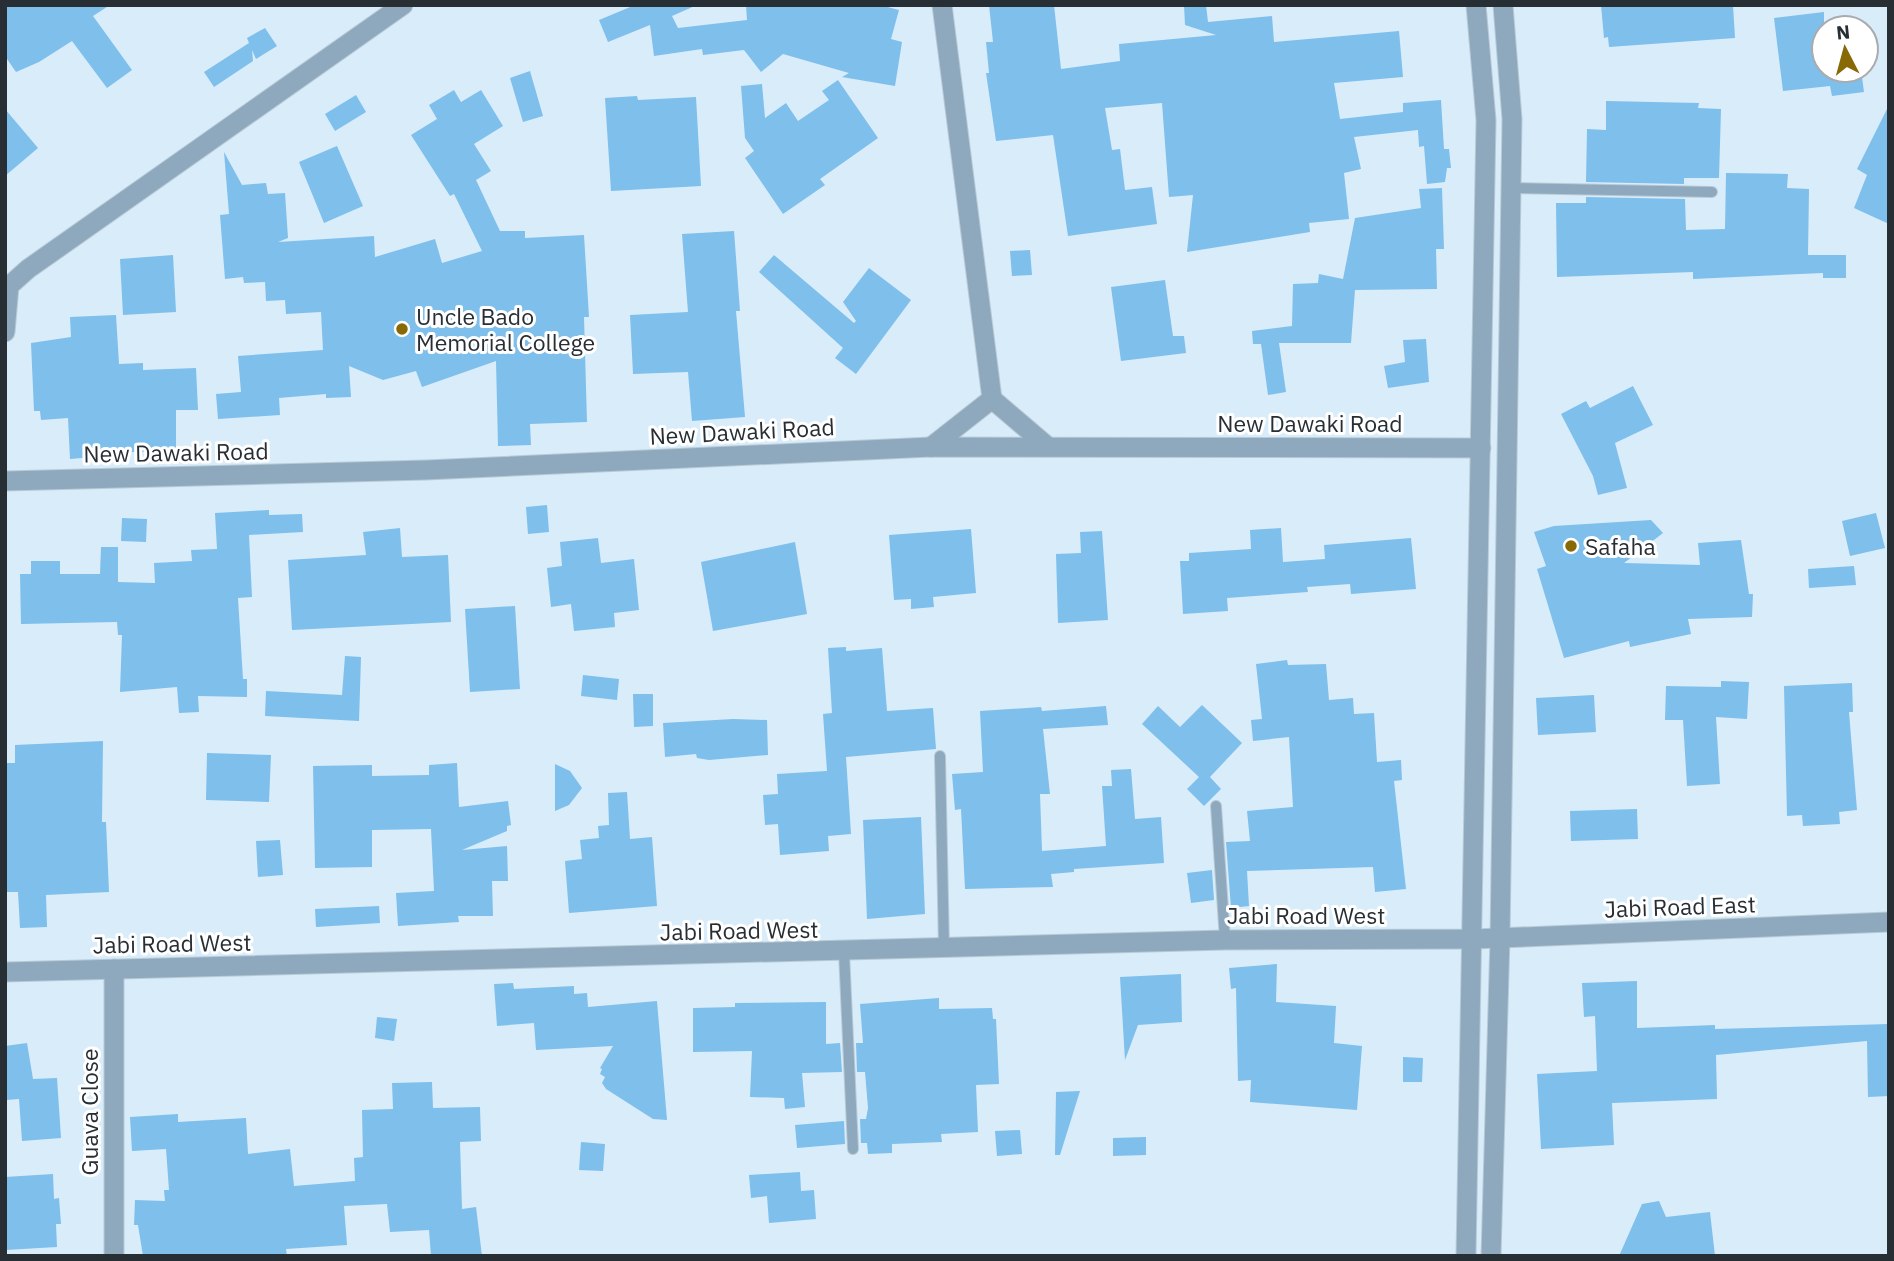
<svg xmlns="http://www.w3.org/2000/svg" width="1894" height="1261" font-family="'IBM Plex Sans',sans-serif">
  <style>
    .building { fill: #7ebfec }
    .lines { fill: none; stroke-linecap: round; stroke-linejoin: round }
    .service-casing { stroke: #b9cad6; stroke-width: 12 }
    .minor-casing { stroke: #b9cad6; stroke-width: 21 }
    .tertiary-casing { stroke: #b9cad6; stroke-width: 21 }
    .service { stroke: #8ea9bd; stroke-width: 10 }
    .minor { stroke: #8ea9bd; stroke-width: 19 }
    .tertiary { stroke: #8ea9bd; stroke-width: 19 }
    .poi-dot { fill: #876a06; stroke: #fff; stroke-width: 2.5 }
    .labels { text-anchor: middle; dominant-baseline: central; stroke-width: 6; stroke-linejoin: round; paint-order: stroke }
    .poi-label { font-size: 23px; fill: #272e34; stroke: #fff; text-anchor: start }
    .street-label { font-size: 23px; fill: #272e34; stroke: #fff }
  </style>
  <rect width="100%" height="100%" fill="#d9ecfa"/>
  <!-- building -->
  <g class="building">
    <path d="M5,5H110L93,16L132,70L107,88L72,41L39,62L16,72L5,56Z"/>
    <path d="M635,5H697L672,16L678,28L747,20L746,5H880L899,10L891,39L902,42L895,86L842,77L849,73L783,54L761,72L744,50L703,55L702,49L654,56L650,25L608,42L599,20Z"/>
    <path d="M989,5H1054L1061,69L1120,61L1119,44L1216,35L1185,25L1184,5H1206L1208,22L1272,16L1274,42L1399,31L1403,77L1334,83L1340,119L1403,112V103L1441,100L1444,149H1449L1451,168H1447L1445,182L1427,184L1424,146L1419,147L1418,130L1354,137L1361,169L1344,173L1349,219L1309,223L1310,232L1187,252L1193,195L1169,197L1162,103L1105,108L1112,150L1120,149L1125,190L1152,187L1157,224L1068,236L1053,135L996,141L986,73H989L986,42H993Z"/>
    <path d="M1601,5H1733L1735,38L1609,47L1608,37L1604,38Z"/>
    <path d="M1824,12V70H1861L1864,92L1832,96L1830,86L1783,91L1774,18Z"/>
    <path d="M265,28L277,46L256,59L252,50L253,61L214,87L204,72L249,43L247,38Z"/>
    <path d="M530,71L543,116L523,122L510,78Z"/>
    <path d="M838,80L878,138L820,179L825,185L783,214L745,158L754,151L745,138L741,86L762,84L765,118L786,103L798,121L829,100L822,91Z"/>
    <path d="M454,90L461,102L481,90L503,126L474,144L491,171L476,180L500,231H525V238L584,235L589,317H584L587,422L530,424L531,445L498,446L496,361L422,387L416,371L383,380L349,366L351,397L326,398V394L279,398L280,415L218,419L216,394L241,392L238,356L323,350L321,312L286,314L285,300L266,301L265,282L244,283L243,277L225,279L220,215L229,214L224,152L242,185L266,183L268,194L285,193L288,238L278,242L374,236L375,257L435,239L442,263L482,251L454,194L450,196L411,135L437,119L429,105Z"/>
    <path d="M356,95L366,112L335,131L325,114Z"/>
    <path d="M637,96L638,100L696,97L701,186L611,191L605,98Z"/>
    <path d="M1606,101L1699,103L1698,108L1721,109L1719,178H1684V184L1586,182L1587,129L1606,130Z"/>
    <path d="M1889,105V224L1854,208L1867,175L1857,169Z"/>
    <path d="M5,109L38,148L5,176Z"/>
    <path d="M337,146L363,206L324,223L299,162Z"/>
    <path d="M1726,173L1788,174L1787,188L1809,189L1808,255H1846V278H1823V273L1693,279V272L1557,277L1556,203H1586V197L1685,199L1686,230L1725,229Z"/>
    <path d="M1442,188L1444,249H1436L1437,289L1355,290L1351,343H1279L1286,392L1268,395L1261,344H1253L1252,331L1292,326L1293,284L1318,283L1319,274L1343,279L1355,218L1421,208L1419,189Z"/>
    <path d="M734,231L740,311H736L745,417L692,421L688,372L633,374L630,315L688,312L682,234Z"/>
    <path d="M1030,250L1032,275L1012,276L1010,251Z"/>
    <path d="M173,255L176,312L123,315L120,259Z"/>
    <path d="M774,255L854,323L856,321L843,302L869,268L911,300L856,374L835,358L843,348L759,272Z"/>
    <path d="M1165,280L1173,336H1184L1186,353L1121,361L1111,287Z"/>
    <path d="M116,315L119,364L143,363V370L196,368L198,410H176V450L93,454L94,457L70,459L68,418L41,420L40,411H34L31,343L71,337L70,317Z"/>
    <path d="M1426,339L1429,382L1388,388L1384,366L1405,362L1403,340Z"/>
    <path d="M1633,386L1653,425L1615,443L1627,488L1598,495L1593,476L1561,414L1586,401L1590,408Z"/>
    <path d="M547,505L549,532L528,534L526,507Z"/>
    <path d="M269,510V515L302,514L303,532L249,535L252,597L238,598L243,679H247V697L198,696L199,712L179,713L177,687L120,692L122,635H118L117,622L21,624L20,574H31V561H60V574H100L101,547H118V582L155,583L154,563L192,561L191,550L217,549L215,513Z"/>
    <path d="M1876,513L1885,548L1850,556L1842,521Z"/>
    <path d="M122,518L147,519L146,542L121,541Z"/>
    <path d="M1651,520L1663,533L1624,563L1700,565L1698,543L1741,540L1749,594H1753L1752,617L1688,619L1691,634L1630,647L1629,641L1564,658L1537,569L1546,566L1534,532L1554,526Z"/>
    <path d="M400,528L402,557L448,555L451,622L292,630L288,560L366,555L363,532Z"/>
    <path d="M1281,528L1283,562L1325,559L1324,545L1411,538L1416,589L1351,594L1350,584L1307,587L1308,592L1227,598L1228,611L1183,614L1180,561H1189V553L1251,549L1250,530Z"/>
    <path d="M971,529L976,593L933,597L934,607L911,609V599L894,600L889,535Z"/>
    <path d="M1102,531L1108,620L1058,623L1056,554L1081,553L1080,532Z"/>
    <path d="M598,538L601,563L634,559L639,610L614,613L615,627L574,631L571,604L551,607L547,568L562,566L560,542Z"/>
    <path d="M795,542L807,614L713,631L701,562Z"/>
    <path d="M1854,566L1856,585L1809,588L1808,569Z"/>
    <path d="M515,606L520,689L470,692L465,609Z"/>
    <path d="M846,647V651L882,648L887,711L933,708L936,749L846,757L851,834L828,836L829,851L780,855L778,824L765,825L763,795L778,794L777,774L827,771L823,714L832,713L828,648Z"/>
    <path d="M345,656L361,657L359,721L265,716L266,691L342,695Z"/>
    <path d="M1287,660L1288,665L1326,664L1329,700L1353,698L1354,714L1374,713L1377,762L1401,760L1402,780L1394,781L1406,889L1375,892L1373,867L1247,871L1249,906L1231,908L1226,842L1250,841L1247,811L1293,807L1289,737L1253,741L1251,720L1262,719L1256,664Z"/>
    <path d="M583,675L619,679L617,700L581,696Z"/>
    <path d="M1721,681L1749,682L1747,719L1716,717L1720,784L1687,786L1683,720H1665L1666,686L1721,687Z"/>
    <path d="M1852,683L1853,712H1849L1857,810L1839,812L1840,824L1803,826L1802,815L1787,816L1784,686Z"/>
    <path d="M633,694H653V726L634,727Z"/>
    <path d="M1594,695L1596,732L1538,735L1536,698Z"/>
    <path d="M1202,705L1242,743L1210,777L1221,789L1204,806L1187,789L1199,777L1142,724L1158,706L1180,727Z"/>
    <path d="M1106,706L1108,725L1043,729L1050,794H1040L1042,851L1106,846L1102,786H1112L1111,770L1131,769L1135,819L1161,817L1164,863L1074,869V872L1051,874L1053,887L965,889L961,809L955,810L952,774L983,772L980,711L1041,707L1042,711Z"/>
    <path d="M733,719L767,720L768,755L709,760L697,758L696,754L665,757L663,723Z"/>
    <path d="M103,741L102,822H106L109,892L46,895L47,927L20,928L18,892H5V763H15V745Z"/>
    <path d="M207,753L271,755L269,802L206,800Z"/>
    <path d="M457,763L459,807L508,801L511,825L507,826V831L462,850L507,846L508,881H492L493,916H458L459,922L398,926L396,893L434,891L431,829L372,830V867L315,868L313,766L372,765V776L429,775V765Z"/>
    <path d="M555,764L570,771L582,788L569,805L555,811Z"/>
    <path d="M627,792L630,839L652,837L657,906L569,913L565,861L582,859L580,840L599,838L598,826L609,825L608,793Z"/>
    <path d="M1637,809L1638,839L1571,841L1570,811Z"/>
    <path d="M921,817L925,914L867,919L863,820Z"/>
    <path d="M280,840L283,875L258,877L256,841Z"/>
    <path d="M1212,870L1214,900L1191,903L1187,873Z"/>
    <path d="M379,906L380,923L316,927L315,909Z"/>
    <path d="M1277,964L1276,1002L1336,1006L1334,1043L1362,1046L1357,1110L1250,1102L1251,1080L1238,1081L1236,988L1231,989L1229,968Z"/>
    <path d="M1181,974L1182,1022L1138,1025L1125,1060L1120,977Z"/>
    <path d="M1637,981V1028L1715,1025V1029L1889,1024V1096L1868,1097L1867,1041L1716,1055L1717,1099L1612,1103L1614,1145L1541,1149L1537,1074L1597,1071L1595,1016L1584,1017L1582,983Z"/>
    <path d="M513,983L514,989L574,986V994L587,993L588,1007L657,1001L667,1120L653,1119L606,1089L602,1083L605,1077L600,1074L602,1069L600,1068L613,1046L536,1050L534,1023L497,1026L494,984Z"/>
    <path d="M939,998V1009L992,1008L993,1019H996L999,1084L976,1085L978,1132L941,1134L942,1142L892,1144V1153L868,1154L867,1143H861L860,1119H866L868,1108L865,1072H857L856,1043H863L860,1004Z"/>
    <path d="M826,1002V1044L840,1043L842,1072L802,1073L805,1107L785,1109L784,1098L750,1097L752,1051L693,1052V1008L735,1007V1003Z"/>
    <path d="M377,1017L397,1019L394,1041L375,1038Z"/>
    <path d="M27,1043L33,1079L57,1078L61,1138L22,1141L19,1099L6,1100L5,1046Z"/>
    <path d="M1403,1057L1423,1058L1422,1082H1403Z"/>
    <path d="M432,1082L433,1108L480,1107L481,1141L460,1142L462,1209L476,1207L482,1256H431L429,1230L390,1232L387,1204L344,1206L347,1245L286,1249L287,1256H143L138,1225H134L135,1200L165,1201L164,1190H169L166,1149L132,1151L130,1117L178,1114V1122L246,1118L248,1154L290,1149L294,1186L355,1181L354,1158L363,1157L362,1110L393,1109L392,1083Z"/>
    <path d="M1080,1091L1060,1155H1055L1056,1092Z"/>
    <path d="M844,1121L845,1144L797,1148L795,1125Z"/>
    <path d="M1020,1130L1022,1154L997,1156L995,1131Z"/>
    <path d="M1146,1137V1155L1113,1156V1138Z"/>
    <path d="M581,1142L605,1144L603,1171L579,1170Z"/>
    <path d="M800,1172L801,1191L814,1190L816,1219L769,1223L767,1196L751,1198L749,1175Z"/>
    <path d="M53,1174L54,1199L59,1198L61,1224H56L57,1247L5,1250V1177Z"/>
    <path d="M1659,1201L1666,1217L1710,1212L1715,1256H1619L1642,1204Z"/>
  </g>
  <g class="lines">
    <defs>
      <g id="service">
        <path d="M1511,188L1712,192"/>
        <path d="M940,756L944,948"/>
        <path d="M1216,806L1225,940"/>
        <path d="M844,952L853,1149"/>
      </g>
      <g id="minor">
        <path d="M5,332L9,286L28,269L403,5"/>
        <path d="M992,399L1047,446"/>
        <path d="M931,447L992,399L942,5"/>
        <path d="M114,969V1256"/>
        <path d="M5,972L1225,940L1474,939L1889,922"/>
      </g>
      <g id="tertiary">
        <path d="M5,481L426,470L931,447L1481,448"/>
        <path d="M1466,1256L1486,120L1476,5"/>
        <path d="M1491,1256L1500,938L1512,119L1503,5"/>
      </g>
    </defs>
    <!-- service casing -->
    <use href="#service" class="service-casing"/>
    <!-- minor casing -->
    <use href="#minor" class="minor-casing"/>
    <!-- tertiary casing -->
    <use href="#tertiary" class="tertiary-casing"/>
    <!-- service -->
    <use href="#service" class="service"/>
    <!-- minor -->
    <use href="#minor" class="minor"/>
    <!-- tertiary -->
    <use href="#tertiary" class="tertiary"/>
  </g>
  <!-- markers -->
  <g class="poi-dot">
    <circle cx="402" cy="329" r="7"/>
    <circle cx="1571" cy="546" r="7"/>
  </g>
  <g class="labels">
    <!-- poi labels -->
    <g class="poi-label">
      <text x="416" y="316">Uncle Bado<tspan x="416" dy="26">Memorial College</tspan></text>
      <text x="1585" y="546">Safaha</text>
    </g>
    <!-- street labels -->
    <g class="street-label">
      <text x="1310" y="423">New Dawaki Road</text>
      <text transform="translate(742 431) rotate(-3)">New Dawaki Road</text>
      <text transform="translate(176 452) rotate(-1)">New Dawaki Road</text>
      <text transform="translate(1680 906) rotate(-2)">Jabi Road East</text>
      <text x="1306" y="915">Jabi Road West</text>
      <text transform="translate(739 930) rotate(-1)">Jabi Road West</text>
      <text transform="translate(172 943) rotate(-1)">Jabi Road West</text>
      <text transform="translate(89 1112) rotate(-90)">Guava Close</text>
    </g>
  </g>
  <!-- border -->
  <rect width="1894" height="1261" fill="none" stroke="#272e34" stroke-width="14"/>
  <!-- north arrow -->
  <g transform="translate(1845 49) rotate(354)"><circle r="33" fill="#ffffff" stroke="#a9abae" stroke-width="2"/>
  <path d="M0-5L12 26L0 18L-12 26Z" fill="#876a06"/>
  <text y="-10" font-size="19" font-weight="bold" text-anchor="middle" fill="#272e34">N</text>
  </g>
</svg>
